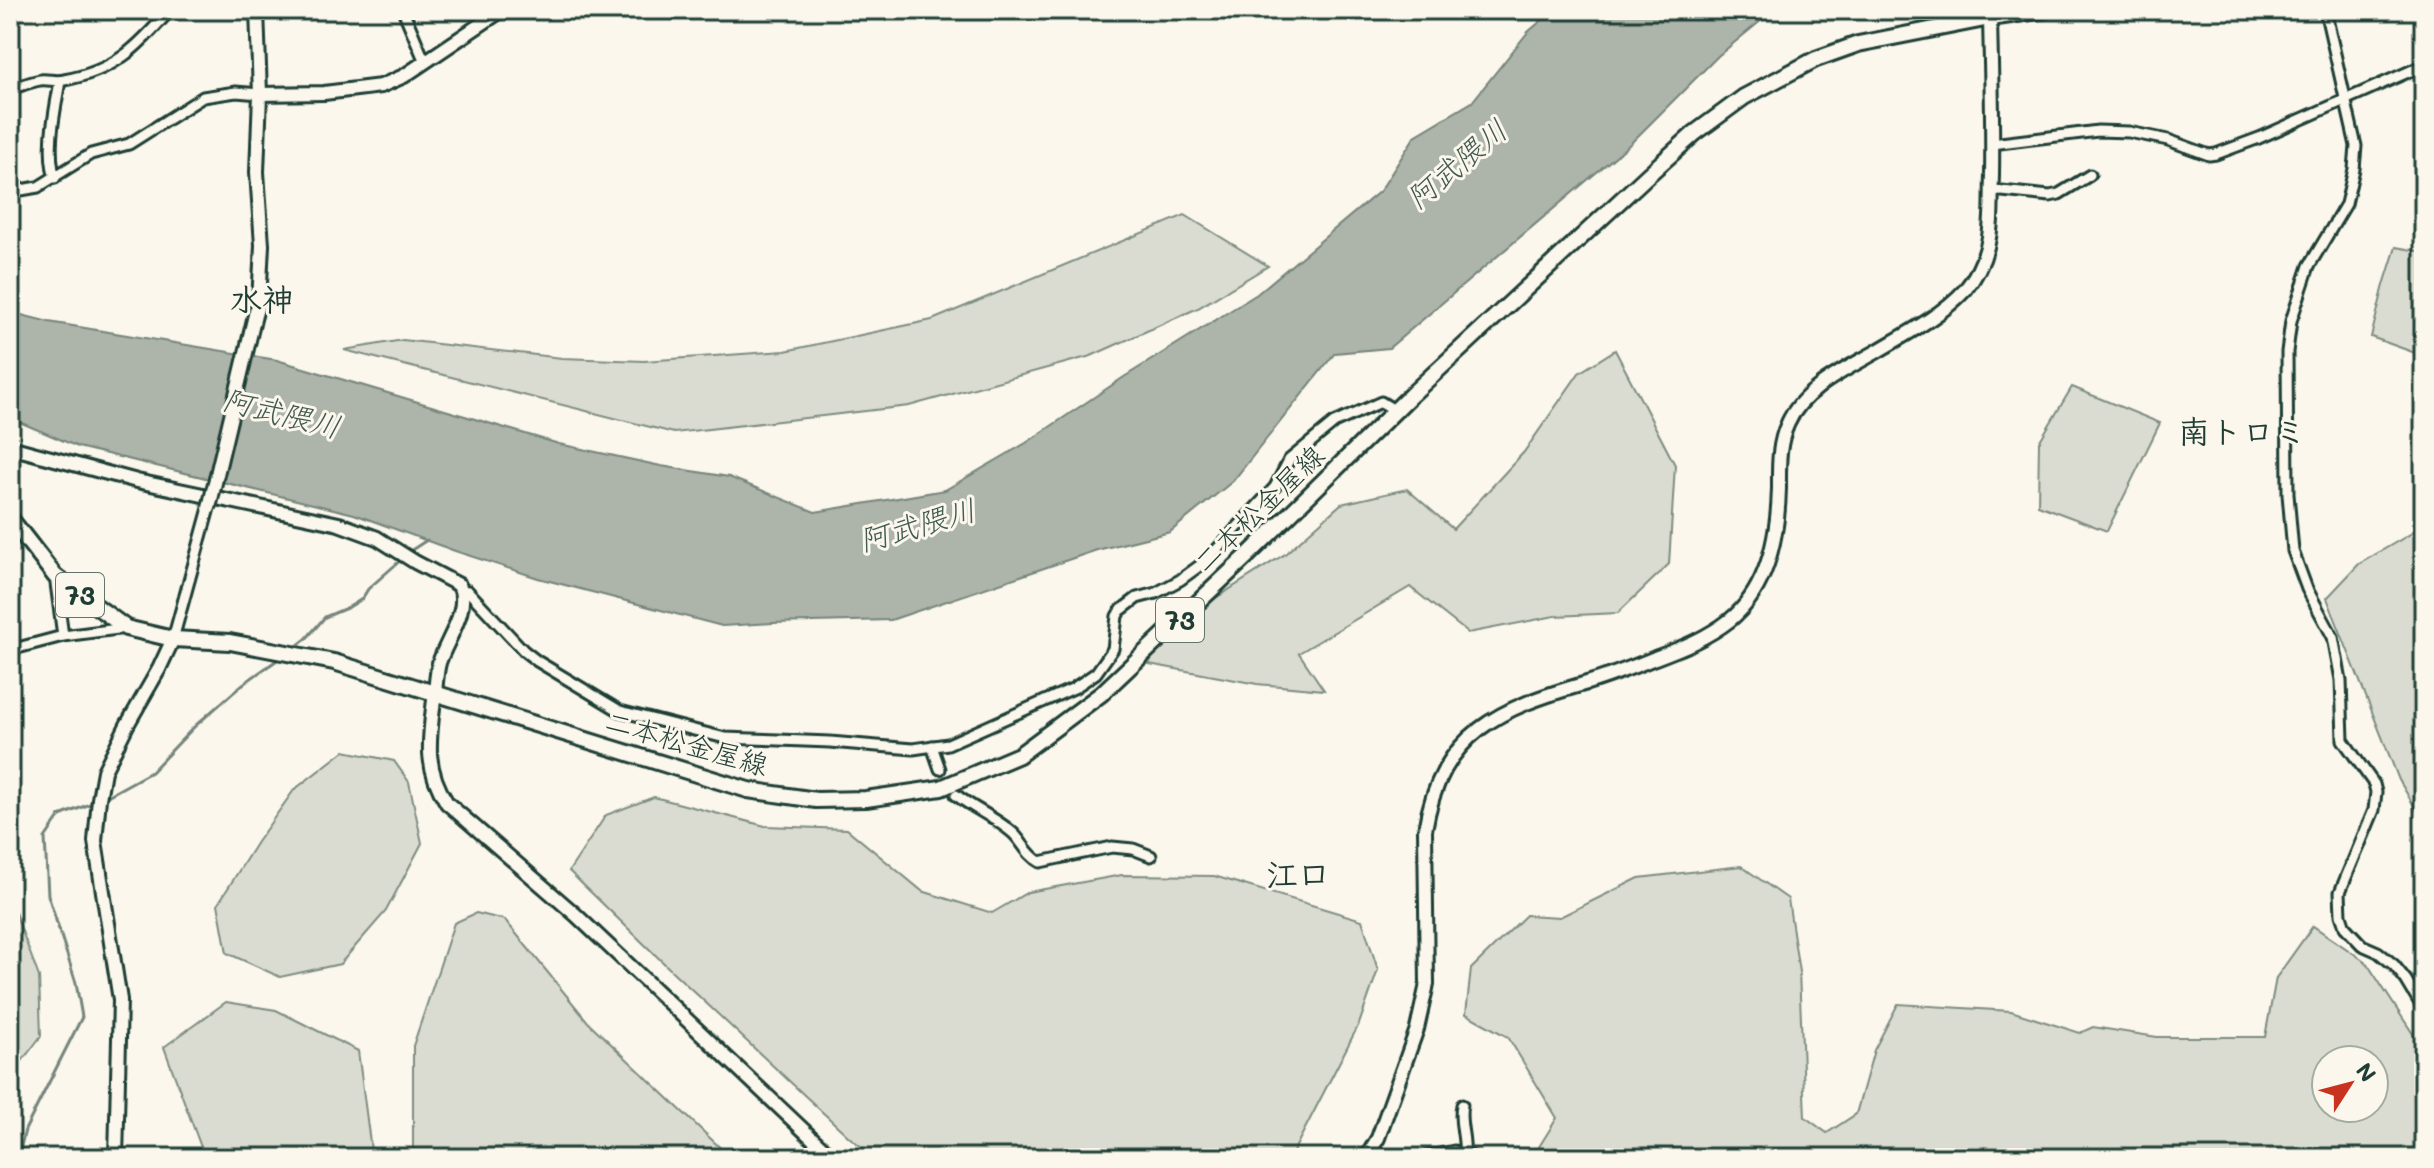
<svg xmlns="http://www.w3.org/2000/svg" width="2434" height="1168" font-family="Mali,'Klee One',sans-serif">
  <style>
    .green { fill: #dbdcd1; stroke: #7d8c82; stroke-width: 2; fill-rule: evenodd }
    .water { fill: #adb4aa; stroke: #74847b; stroke-width: 2 }
    .lines { fill: none; stroke-linecap: round; stroke-linejoin: round }
    .stream { stroke: #74847b; stroke-width: 3 }
    .minor-casing { stroke: #1f3d34; stroke-width: 15 }
    .tertiary-casing { stroke: #1f3d34; stroke-width: 18 }
    .primary-casing { stroke: #1f3d34; stroke-width: 20 }
    .minor { stroke: #fbf7ec; stroke-width: 9 }
    .tertiary { stroke: #fbf7ec; stroke-width: 12 }
    .primary { stroke: #fbf7ec; stroke-width: 14 }
    .tertiary-bridge-casing { stroke: #1f3d34; stroke-width: 18; stroke-linecap: butt }
    .tertiary-bridge { stroke: #fbf7ec; stroke-width: 12 }
    .labels { text-anchor: middle; dominant-baseline: central; stroke-width: 6; stroke-linejoin: round; paint-order: stroke }
    .shield { fill: #fbf7ec; stroke: #61756b; stroke-width: 2 }
    .shield-label { font-size: 26px; font-weight: bold; fill: #1f3d34 }
    .street-label { font-size: 28px; fill: #1f3d34; stroke: #fbf7ec }
    .water-label { font-size: 30px; font-style: italic; fill: #425b52; stroke: #fbf7ec }
    .quarter-label { font-size: 32px; font-weight: bold; fill: #1f3d34; stroke: #fbf7ec }
  </style>
  <rect width="100%" height="100%" fill="#fbf7ec"/>
  <filter id="ink" filterUnits="userSpaceOnUse"><feTurbulence type="fractalNoise" baseFrequency=".0125" numOctaves="2"/><feDisplacementMap in="SourceGraphic" scale="16" xChannelSelector="R" yChannelSelector="G"/><feConvolveMatrix kernelMatrix="1 2 1 2 8 2 1 2 1" color-interpolation-filters="sRGB"/></filter>
  <g filter="url(#ink)">
    <!-- green -->
    <g class="green">
      <path d="M1185,215L1268,266L1198,308L1091,356L909,406L674,433L344,350L403,340L562,358L644,361L785,351L932,320Z"/>
      <path d="M2396,247L2424,252V359L2418,354L2371,337L2384,285Z"/>
      <path d="M1615,350L1675,465L1669,564L1618,613L1555,616L1468,633L1410,587L1299,653L1324,690L1257,684L1149,664L1164,631L1285,554L1341,504L1407,489L1453,529L1524,452L1579,373Z"/>
      <path d="M2072,387L2160,423L2107,531L2038,505L2039,442Z"/>
      <path d="M2424,526V823L2399,780L2327,598L2359,564Z"/>
      <path d="M344,751L394,761L409,782L422,843L386,911L340,964L280,977L227,953L218,904L257,842L294,790Z"/>
      <path d="M654,797L765,826L847,829L922,891L992,913L1028,892L1122,875L1214,876L1362,920L1378,970L1359,1024L1290,1158H876L849,1137L674,973L569,871L606,815Z"/>
      <path d="M1741,866L1788,899L1799,972L1805,1117L1827,1133L1856,1114L1874,1050L1898,1004L2011,1011L2080,1033L2093,1027L2157,1037H2265L2276,978L2313,926L2366,962L2417,1040L2424,1055V1158H1542L1537,1150L1557,1118L1508,1037L1466,1014L1471,969L1526,915L1560,917L1639,878ZM2326,1060H2374V1108H2326Z"/>
      <path d="M10,899L39,977L41,1036L10,1077Z"/>
      <path d="M476,913L505,920L588,1022L731,1158H413V1046L454,923Z"/>
      <path d="M226,1002L276,1010L358,1051L372,1158H205L164,1047Z"/>
    </g>
    <!-- water -->
    <path class="water" d="M1554,10H1774L1718,56L1630,144L1389,348L1335,353L1233,481L1170,532L1097,550L891,620L773,623L722,626L538,578L455,551L354,514L78,447L10,418V312L49,322L277,360L559,444L661,466L729,477L815,512L945,490L1026,443L1124,377L1257,294L1380,191L1415,136L1472,102L1528,32Z"/>
    <g class="lines">
      <!-- stream -->
      <g class="stream">
        <path d="M407,553L427,540"/>
        <path d="M293,649L306,639L325,617L349,607L362,599L368,589L402,559"/>
        <path d="M102,799L151,772L195,726L243,684L280,658"/>
        <path d="M18,1158L25,1130L82,1017L76,983L48,895L45,838L60,816L95,802"/>
      </g>
      <defs>
        <g id="minor">
          <path d="M403,10L425,62"/>
          <path d="M2325,10L2356,146L2354,169L2346,204L2309,266L2291,321L2287,352L2288,494L2293,551L2307,589L2333,637L2341,680L2343,740L2374,784L2376,792L2374,810L2340,892L2341,915L2345,927L2362,945L2378,952L2394,965L2406,980L2424,1010"/>
          <path d="M10,89C20,86 30,82 40,80C48,79 56,82 64,80C115,71 138,47 170,10"/>
          <path d="M1992,144L2098,131L2129,132L2168,140L2209,155L2216,154L2259,138L2424,65"/>
          <path d="M55,178C46,149 55,111 60,81"/>
          <path d="M1992,190L2050,196L2059,194L2090,175"/>
          <path d="M10,192L38,187L91,154L129,144L203,97L236,92L260,94"/>
          <path d="M55,576L63,636"/>
          <path d="M461,590L468,591L524,651L537,661L620,711L725,738L830,742L913,749L948,744L1074,688L1096,673L1113,649L1117,616L1120,611L1137,598L1156,593L1180,580L1206,561L1275,487L1289,460L1334,423L1381,402L1396,411"/>
          <path d="M173,639L209,508"/>
          <path d="M10,650L63,636L126,628"/>
          <path d="M932,746L940,769"/>
          <path d="M956,795C974,809 998,819 1014,834C1023,843 1028,856 1040,862L1112,847L1133,849L1151,856"/>
          <path d="M1462,1105C1458,1121 1466,1137 1464,1153"/>
          <path d="M1418,1158L1454,1151L1477,1158"/>
        </g>
        <g id="tertiary">
          <path d="M260,94L324,93L381,86L404,76L502,10"/>
          <path d="M255,315L259,302L262,245L257,172L260,94L257,10"/>
          <path d="M10,447L137,481L339,524L377,538L415,562L459,585C471,609 446,640 439,663C436,674 436,688 434,700C429,740 424,768 447,803L576,915L833,1158"/>
          <path d="M116,1158L120,1000L95,841L99,799L104,771L127,725L159,669L173,639"/>
          <path d="M1366,1158L1378,1138L1417,1029L1427,984L1425,830C1441,732 1500,708 1587,683C1610,676 1633,667 1655,658C1682,648 1707,638 1730,620C1769,588 1778,535 1779,488C1779,466 1778,444 1788,423C1803,389 1845,370 1876,352C1906,334 1941,316 1965,290C1975,278 1983,262 1987,247C1993,224 1991,199 1992,175C1993,122 1991,70 1990,18"/>
        </g>
        <path id="primary" d="M10,518L55,576L126,628L173,639L230,642L334,662L748,790L816,800L866,799L941,788L1019,755L1101,694L1246,557L1411,395L1649,174L1695,133L1744,97L1816,59L1858,44L1990,18L2045,10"/>
      </defs>
      <!-- minor casing -->
      <use href="#minor" class="minor-casing"/>
      <!-- tertiary casing -->
      <use href="#tertiary" class="tertiary-casing"/>
      <!-- primary casing -->
      <use href="#primary" class="primary-casing"/>
      <!-- minor -->
      <use href="#minor" class="minor"/>
      <!-- tertiary -->
      <use href="#tertiary" class="tertiary"/>
      <!-- primary -->
      <use href="#primary" class="primary"/>
      <defs>
        <path id="tertiary-bridge" d="M209,508L255,315"/>
      </defs>
      <!-- tertiary-bridge casing -->
      <use href="#tertiary-bridge" class="tertiary-bridge-casing"/>
      <!-- tertiary-bridge -->
      <use href="#tertiary-bridge" class="tertiary-bridge"/>
    </g>
  </g>
  <g class="labels">
    <!-- shield labels -->
    <g class="shield">
      <rect x="56" y="573" width="48" height="44" rx="6"/>
      <rect x="1156" y="598" width="48" height="44" rx="6"/>
    </g>
    <g class="shield-label">
      <text x="80" y="595">73</text>
      <text x="1180" y="620">73</text>
    </g>
    <!-- street labels -->
    <g class="street-label">
      <text transform="translate(1258 508) rotate(-44)">二本松金屋線</text>
      <text transform="translate(687 742) rotate(16)">二本松金屋線</text>
    </g>
    <!-- water labels -->
    <g class="water-label">
      <text transform="translate(1456 163) rotate(-40)">阿武隈川</text>
      <text transform="translate(282 412) rotate(14)">阿武隈川</text>
      <text transform="translate(917 524) rotate(-16)">阿武隈川</text>
    </g>
    <!-- quarter labels -->
    <g class="quarter-label">
      <text x="262" y="298">水神</text>
      <text x="2242" y="430">南トロミ</text>
      <text x="1298" y="873">江口</text>
    </g>
  </g>
  <!-- margin -->
  <rect width="2434" height="1168" fill="none" stroke="#fbf7ec" stroke-width="40"/>
  <rect x="20" y="20" width="2394" height="1128" fill="none" stroke="#1f3d34" stroke-width="3" filter="url(#ink)"/>
  <!-- north arrow -->
  <g transform="translate(2350 1084) rotate(54)"><circle r="38" fill="#fbf7ec" stroke="#a3ada2" stroke-width="2"/>
  <path d="M0-6L14 30L0 20L-14 30Z" fill="#c8321e"/>
  <text y="-12" font-size="22" font-weight="bold" text-anchor="middle" fill="#1f3d34">N</text>
  </g>
</svg>
